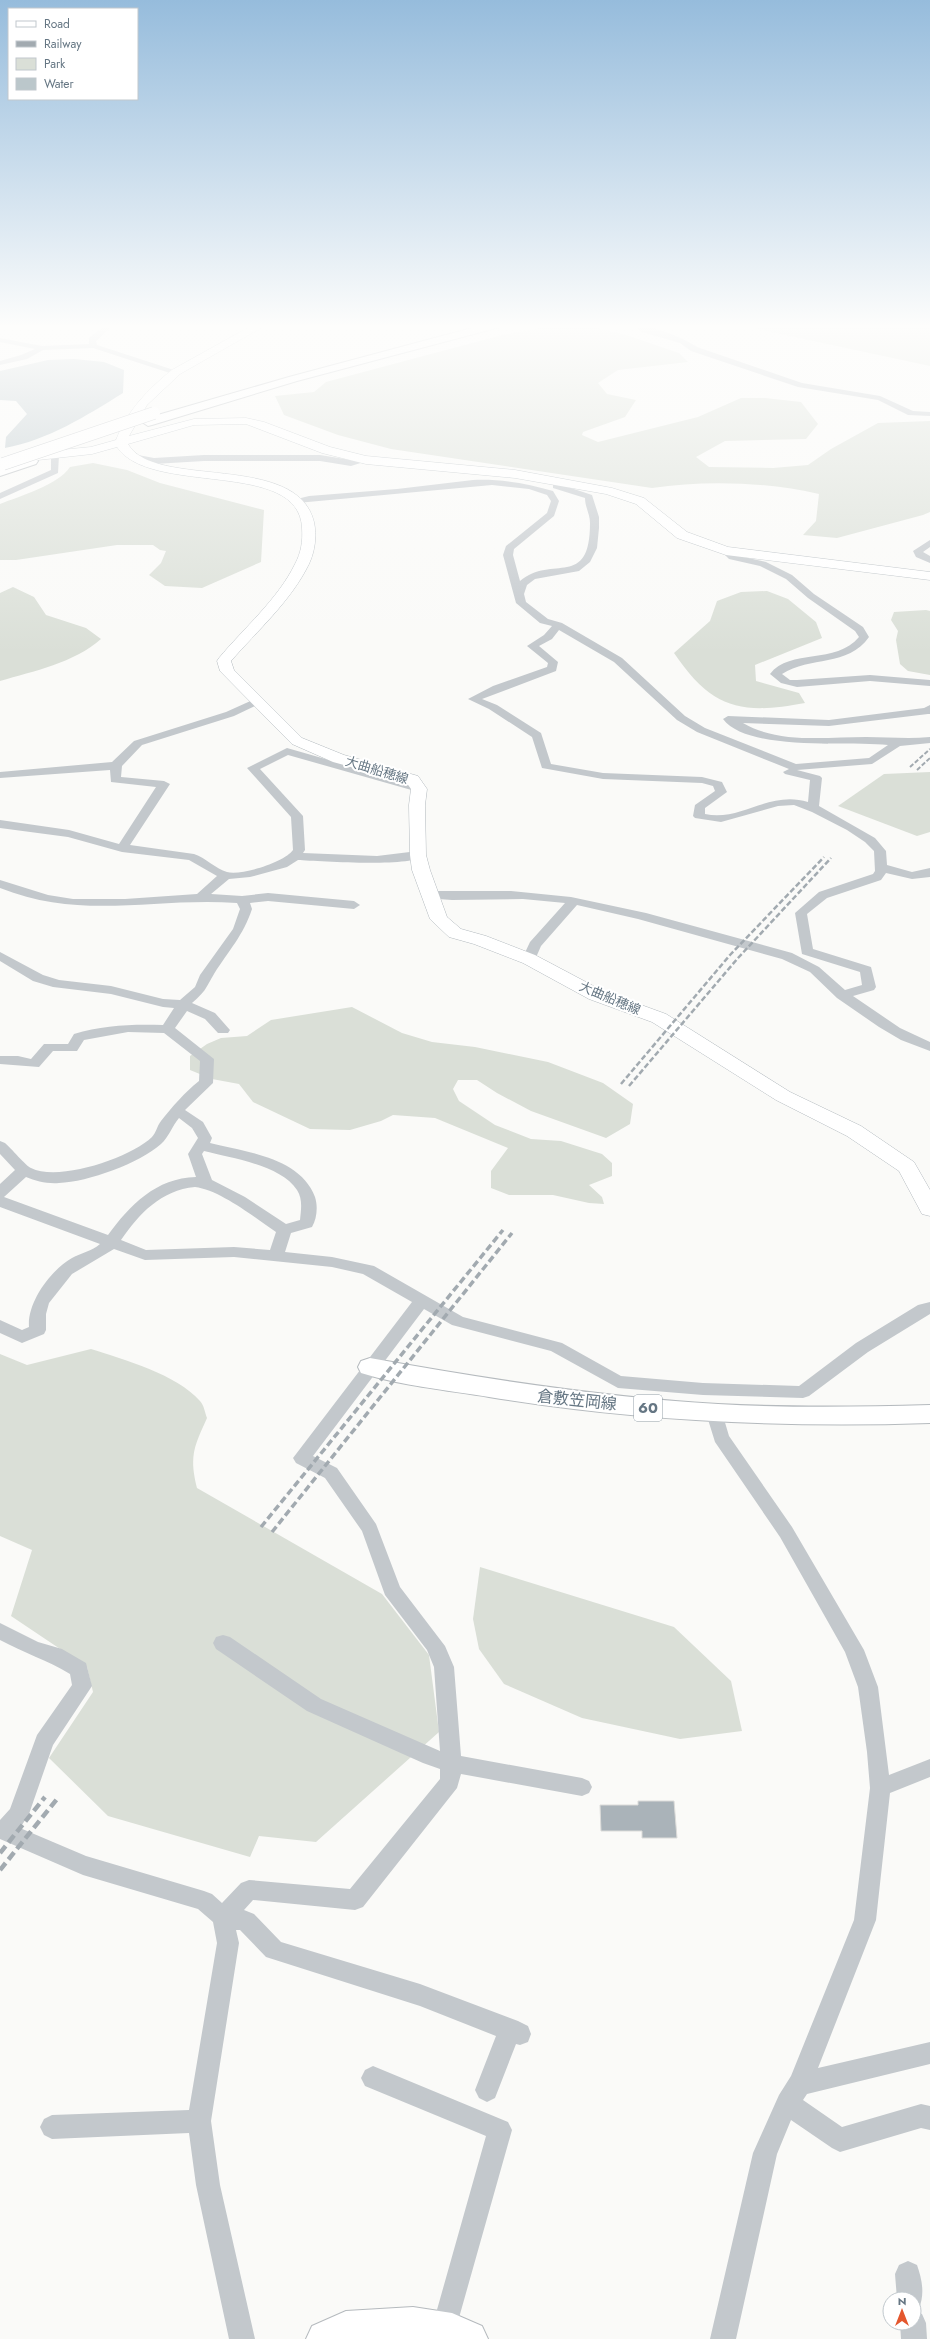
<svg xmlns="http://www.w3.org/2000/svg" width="930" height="2339" font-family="Jost,'Noto Sans JP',sans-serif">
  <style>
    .green { fill: #dadfd7 }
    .water { fill: #bbc7cb }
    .building { fill: #aab3b9; stroke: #dcdcda }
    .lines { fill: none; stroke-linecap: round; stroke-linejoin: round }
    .secondary-casing { stroke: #b3babf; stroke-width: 1 }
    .primary-casing { stroke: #b5babe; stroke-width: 2 }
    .highway-casing { stroke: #b4b9bd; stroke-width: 2 }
    .street { fill: #c3c8cc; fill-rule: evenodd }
    .secondary { fill: #fff; fill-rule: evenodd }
    .primary { fill: #fff; fill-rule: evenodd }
    .highway { fill: #fff; fill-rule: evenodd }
    .rail-far3 { stroke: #a2aab0; stroke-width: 2; stroke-dasharray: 4.5 2; stroke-linecap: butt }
    .rail-far2 { stroke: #a2aab0; stroke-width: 2.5; stroke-dasharray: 5.5 2.5; stroke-linecap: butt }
    .rail-far1 { stroke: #a2aab0; stroke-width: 3.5; stroke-dasharray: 7 3.5; stroke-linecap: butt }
    .rail { stroke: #a2aab0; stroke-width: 4.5; stroke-dasharray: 9 4.5; stroke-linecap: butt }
    .highway-bridge-casing { stroke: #b4b9bd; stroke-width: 13; stroke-linecap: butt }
    .highway-bridge { stroke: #fff; stroke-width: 12 }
    .labels { text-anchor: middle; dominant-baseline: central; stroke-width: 4; stroke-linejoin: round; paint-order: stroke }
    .far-street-label { font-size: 13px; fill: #657683; stroke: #fff }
    .shield { fill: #fff; stroke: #939fa8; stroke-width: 1 }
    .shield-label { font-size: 15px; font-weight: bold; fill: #657683 }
    .street-label { font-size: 16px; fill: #657683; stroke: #fff }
  </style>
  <rect width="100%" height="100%" fill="#fafaf8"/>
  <!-- green -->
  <g class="green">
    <path d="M556,325H584L626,335L679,353L688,362L618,370L598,383L607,394L636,400L625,417L583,432L582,435L598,442L698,417L741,398H765L801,402L818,424L806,439L725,441L696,457L709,467L773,468L808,465L831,449L878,423L930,421V512L923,515L837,538L803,535L816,521L819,494C767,482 705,480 652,488L391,449L338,435L284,415L275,396L314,392L326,382L502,335Z"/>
    <path d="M739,325H930V366Z"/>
    <path d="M93,463L127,470L160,483L264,510L261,562L202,588L165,586L149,575L161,563L166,551L160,550L153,545H117L16,560H0V504C20,496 58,485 70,467Z"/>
    <path d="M13,587L34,597L46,615L86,628L101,639C74,663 34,671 0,681V593Z"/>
    <path d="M767,591L788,599L816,622L822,638L755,665L756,681L799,693L805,703C741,715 712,709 674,653L710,621L717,601L741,592Z"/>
    <path d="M926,610L930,611V675L908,671L900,664L896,640L898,631L891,620L894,612Z"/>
    <path d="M930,772V832L917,836L838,806L884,774Z"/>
    <path d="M352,1007L402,1033L432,1042L475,1047L548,1062L603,1083L633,1104L630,1124L606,1138L531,1111L497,1093L477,1080H458L453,1089L459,1101L495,1125L531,1139L561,1141L602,1154L612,1163V1176L589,1185L602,1197L604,1204L589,1203L553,1195H509L491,1188V1171L508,1148L435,1118L393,1115L381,1121L350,1130L310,1129L253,1102L239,1084L212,1079L190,1070V1056L207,1044L221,1038L247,1036L271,1020Z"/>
    <path d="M91,1349C125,1360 176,1374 200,1401C204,1405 205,1413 207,1418C194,1447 189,1456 197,1488L382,1594L429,1655L439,1732L316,1842L259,1836L250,1857L108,1816L49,1758L93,1692L87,1667L11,1616L32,1550L0,1536V1354L27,1365Z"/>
    <path d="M480,1567L674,1627L731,1681L742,1731L680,1739L582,1718L504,1684L479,1649L473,1619Z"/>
  </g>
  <!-- water -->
  <path class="water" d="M74,359L104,362L124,370L123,393C86,416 48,440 5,448L6,437L27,414L16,401L0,400V371L48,360Z"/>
  <!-- building -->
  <path class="building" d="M638,1801H674L677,1838H642V1831H601L600,1805H638Z"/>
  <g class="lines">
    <defs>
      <path id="secondary" d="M253,325H266L180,374L147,405L129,436L194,419L246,418L264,422L330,447L366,456L515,470L612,488L644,498L687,532L728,547L930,572V580L726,555L677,538L636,504L606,494L515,478L366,464L322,453L246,424L194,425L128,444C154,490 297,451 314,522C317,536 315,551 309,564C291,601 257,631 231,661L234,670L302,738L344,755L418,776L427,789L425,805L426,855L430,870L447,917L461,929L486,936L535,955L603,991L666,1014L790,1092L861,1126L914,1162L930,1190V1216L922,1214L899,1171L847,1136L776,1100L652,1022L589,999L523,963L474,944L449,937L430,919L412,870L410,855L409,805L411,789L406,782L333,762L292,744L220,671L217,661L219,658C244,628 278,599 295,564C301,553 303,541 302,528C299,458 151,497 117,447L92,454L20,462L14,458L20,454L91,447L116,440C127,411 148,389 172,370Z"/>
      <g id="primary">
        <path d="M370,1358C485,1379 601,1397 718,1404C789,1408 859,1407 930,1405V1423C782,1428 635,1421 489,1397C447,1390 402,1386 361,1373L358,1367L361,1361Z"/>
        <path d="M413,2307L452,2313L482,2326L488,2339H306L312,2326L346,2311Z"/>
      </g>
      <g id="highway">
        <path d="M483,325H501L500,327L297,381L152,425L148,426L142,422L144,419L289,377Z"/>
        <path d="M32,457L36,458L38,461L36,464L0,476V468Z"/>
      </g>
    </defs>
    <!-- secondary casing -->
    <use href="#secondary" class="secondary-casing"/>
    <!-- primary casing -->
    <use href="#primary" class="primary-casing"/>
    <!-- highway casing -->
    <use href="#highway" class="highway-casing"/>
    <!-- street -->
    <g class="street">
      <path d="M105,325H114L96,341L97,345L180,372L173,374L93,348L43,350L27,359L0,365V361L21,355L35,349L0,342V338L42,346L89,344V338Z"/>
      <path d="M634,325C652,325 682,337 697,347L802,383L880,396L913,411L930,412V416L908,415L878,400L798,387L691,351L680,343L642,332Z"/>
      <path d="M55,452L59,455L58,473L0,499V493L51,470V455Z"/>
      <path d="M138,455L154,458L204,455H320L351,460L366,457L370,460L351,466L320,461H204L154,464L135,460V456Z"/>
      <path d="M473,480C501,479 526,483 553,491L559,501L554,516L514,549L513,555L520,581C552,554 590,590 590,523C590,514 585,507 585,498L553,488V484L557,480H563L564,482L562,485L592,495L599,517V528L597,548L590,562L579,571L535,579L527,585L524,594L526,602L548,619L562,623L622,658L685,716L705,728L796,764L869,758L888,745C849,741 748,752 723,719L728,716L829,720L924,708L930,705V714H928L829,726L743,723C779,744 826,737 866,737C888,737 908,739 930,737V743L900,746L872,764L797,770L820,776L822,778L819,806L875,838L886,851L887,865L912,872L930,868V877L912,879L886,873L881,880L827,898L807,914L813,949L871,967L876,987L874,990L853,996L900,1028L930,1042V1051L901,1040L879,1027L837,998L810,972L782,959L638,919L577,905L541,946L534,962L529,963L522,959L530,942L565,903L523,899L452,900L425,898L423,895L425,892L429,891H511L571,897L646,913L792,953L819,967L845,990L862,985L860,972L802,954L795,913L819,892L873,874L875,871L874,851L865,842L847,830L812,812L794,805L778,806L721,822L695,818L693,816L695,805L715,791L713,786L702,783L603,779L542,768L532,737L489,709L468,699L493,686L547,667L548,663L527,646L544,635L552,626L540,623L516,603L503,555L506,546L547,513L551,501L547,495L529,489L492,485L297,503L293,500L309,496L397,489ZM559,630L614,662L677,720L697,732L789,769L783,772L785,774L810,780L808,802C769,790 741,822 705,814V808L727,792L722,782L702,777L603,773L551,764L541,733L497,705L482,699L556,671L558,662L539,646L552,639Z"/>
      <path d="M930,540V547L923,552L930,556V563L916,557L913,551Z"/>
      <path d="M726,548L735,555L766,562L792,575L814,594L863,627L869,637C848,667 810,656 782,674L790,680H797L870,675L930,680V686L870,681L797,687L781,683L770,674C790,648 836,665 859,637L855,631L808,598L786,579L760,566L729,559L721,551Z"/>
      <path d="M257,698L262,701L261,703L234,716L142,745L122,766L121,777L164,781L170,784L130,845L194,854C206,858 216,869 227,872C241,876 285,862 293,850L291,817L247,768L287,748L423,787L425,789L423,791H415L288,755L260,769L303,816L305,850L303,853L377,856L418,851L424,855C415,868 317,861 298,860L287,867L250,877L229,879L211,894L242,896L268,893L354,901L360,905L354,909L268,901L250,903L252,909C243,936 229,950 214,974C205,989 207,990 192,1003L215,1013L230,1030L228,1033H218L205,1019L187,1011L175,1028L214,1059L213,1083L185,1110L203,1122L212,1138L210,1143C245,1152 300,1157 315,1197C318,1206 317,1219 312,1227L291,1233L285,1252L332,1257L374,1266L463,1317L562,1343L621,1376L703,1383L799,1386L856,1343L918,1305L930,1302V1314L868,1352L809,1396L803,1398L703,1395L618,1388L551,1351L452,1325L424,1309L313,1456L337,1468L376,1524L400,1587L445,1646L454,1667L461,1756L582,1778L589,1781L592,1787L589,1793L582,1796L461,1774L457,1788L363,1907L355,1910L253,1900L244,1910L254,1914L281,1942L420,1984L518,2021L528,2026L531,2034L528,2042L520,2045L516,2044L495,2098L487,2102L479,2098L475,2090L496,2036L420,2006L266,1957L240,1930H236L239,1943L211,2121L220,2185L255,2339H229L196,2185L189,2133L52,2139L44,2135L40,2127L44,2119L52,2115L189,2110L217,1943L213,1922L198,1909L83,1875L0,1839V1820L10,1809L37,1735L72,1685L70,1674C47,1660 24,1653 0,1640V1623L38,1642L62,1649L86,1663L92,1686L53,1745L29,1814L20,1828L86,1856L204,1891L212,1894L222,1903L241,1883L249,1880L350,1889L440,1779V1769L423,1763L307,1711L216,1649L213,1643L216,1637L223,1635L230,1637L321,1699L440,1751L434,1667L427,1650L385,1595L362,1531L325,1478L296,1463L293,1458L412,1302L363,1274L332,1267L234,1257L145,1260L114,1249L72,1274L49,1303L46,1314V1330L44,1334L22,1343L0,1333V1320L22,1330L29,1327C27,1302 51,1270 72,1258C81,1253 92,1251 100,1244L0,1207V1184L15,1170L0,1154V1141L5,1143C10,1147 27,1167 31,1168C59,1182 130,1158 152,1137C156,1133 157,1126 161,1121C172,1107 185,1092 199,1081L200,1061L164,1033L128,1032L84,1040L77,1051H53L39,1067L0,1064V1056H18L31,1059L44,1044H68L74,1034C103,1025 133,1024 163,1025L174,1008L163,1007L111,994L53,987L33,981L0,961V952L43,975L59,980L111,986L163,999L180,1000L195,987L200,975L233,929L240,909L237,903C153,897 83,921 0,888V880L48,895L73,899H125L197,894L217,876L189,860L122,852L68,837L0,828V820L69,830L119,844L156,787L111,782L110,770L0,778V772L112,762L134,741L226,712ZM179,1118L192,1128L198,1138L188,1154L196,1177C156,1178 130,1205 108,1235L4,1197L26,1177C36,1181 47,1184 59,1183C88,1182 140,1163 161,1144C169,1137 172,1126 179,1118ZM204,1151C231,1158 281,1165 297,1190C303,1199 301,1210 300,1220L286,1224L245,1197L212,1180L202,1154ZM195,1187C220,1190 254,1217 276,1232L270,1250L234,1247L146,1250L121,1240C139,1214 161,1190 195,1187Z"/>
      <path d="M715,1407L721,1409L729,1436L792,1527L864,1650L878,1687L889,1775L930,1759V1777L890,1793L876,1920L818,2068L930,2042V2064L807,2094L803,2100L842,2127L921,2104L930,2106V2130L921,2128L840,2152L832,2148L791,2120L777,2154L736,2339H710L753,2153L779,2095L791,2076L854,1920L870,1788L867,1752L858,1687L845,1652L780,1537L715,1442L706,1413L709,1409Z"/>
      <path d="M373,2066L508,2122L512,2130L453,2339H435L431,2331L486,2136L365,2086L361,2078L365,2070Z"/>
      <path d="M908,2261L917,2265C922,2279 925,2294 919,2308L914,2310V2299H897L895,2274L899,2265Z"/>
      <path d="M914,2311L922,2314L926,2323L927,2339H901L900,2323H914Z"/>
    </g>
    <!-- secondary -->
    <use href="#secondary" class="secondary"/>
    <!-- primary -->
    <use href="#primary" class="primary"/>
    <!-- highway -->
    <use href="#highway" class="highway"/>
    <!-- rail-far3 -->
    <g class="rail-far3">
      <path d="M910,767L930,749"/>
      <path d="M917,770L930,758"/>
    </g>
    <!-- rail-far2 -->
    <g class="rail-far2">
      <path d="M621,1084L730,955L824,857"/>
      <path d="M629,1086L738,958L831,858"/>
    </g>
    <!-- rail-far1 -->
    <g class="rail-far1">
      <path d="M261,1527L503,1230"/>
      <path d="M272,1532L512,1233"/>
    </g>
    <!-- rail -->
    <g class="rail">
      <path d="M0,1853L45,1797"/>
      <path d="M0,1870L57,1799"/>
    </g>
    <defs>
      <path id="highway-bridge" d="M3,464L154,413"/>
    </defs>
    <!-- highway-bridge casing -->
    <use href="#highway-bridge" class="highway-bridge-casing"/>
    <!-- highway-bridge -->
    <use href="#highway-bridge" class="highway-bridge"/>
  </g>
  <!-- sky -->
  <linearGradient id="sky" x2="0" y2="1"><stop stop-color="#96bcdc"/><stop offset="0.5" stop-color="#fdfdfc"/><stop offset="1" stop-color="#fdfdfc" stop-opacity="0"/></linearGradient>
  <rect width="930" height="653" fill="url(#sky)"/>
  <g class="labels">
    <!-- far-street labels -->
    <g class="far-street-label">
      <text transform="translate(377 770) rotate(17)">大曲船穂線</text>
      <text transform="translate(610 998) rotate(23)">大曲船穂線</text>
    </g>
    <!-- shield labels -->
    <rect class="shield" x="634" y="1395" width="28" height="26" rx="3"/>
    <g class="shield-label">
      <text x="648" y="1408">60</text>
    </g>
    <!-- street labels -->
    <g class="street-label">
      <text transform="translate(577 1400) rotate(6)">倉敷笠岡線</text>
    </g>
  </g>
  <!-- legend -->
  <rect x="8" y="8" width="130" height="92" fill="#ffffff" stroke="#c1c8cd"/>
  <rect x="16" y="21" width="20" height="6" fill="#ffffff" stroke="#c1c8cd"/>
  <text x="44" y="28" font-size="12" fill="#657683">Road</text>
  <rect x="16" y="41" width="20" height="6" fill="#a2aab0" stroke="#c1c8cd"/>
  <text x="44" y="48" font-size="12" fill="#657683">Railway</text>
  <rect x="16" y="58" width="20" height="12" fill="#dadfd7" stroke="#c1c8cd"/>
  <text x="44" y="68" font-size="12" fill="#657683">Park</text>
  <rect x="16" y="78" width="20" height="12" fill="#bbc7cb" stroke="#c1c8cd"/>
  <text x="44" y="88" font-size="12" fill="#657683">Water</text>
  <!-- north arrow -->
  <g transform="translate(902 2311)"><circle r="19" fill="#ffffff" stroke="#c1c8cd"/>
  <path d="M0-3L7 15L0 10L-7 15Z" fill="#e4572e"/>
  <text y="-6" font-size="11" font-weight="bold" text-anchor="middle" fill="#657683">N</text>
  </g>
</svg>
